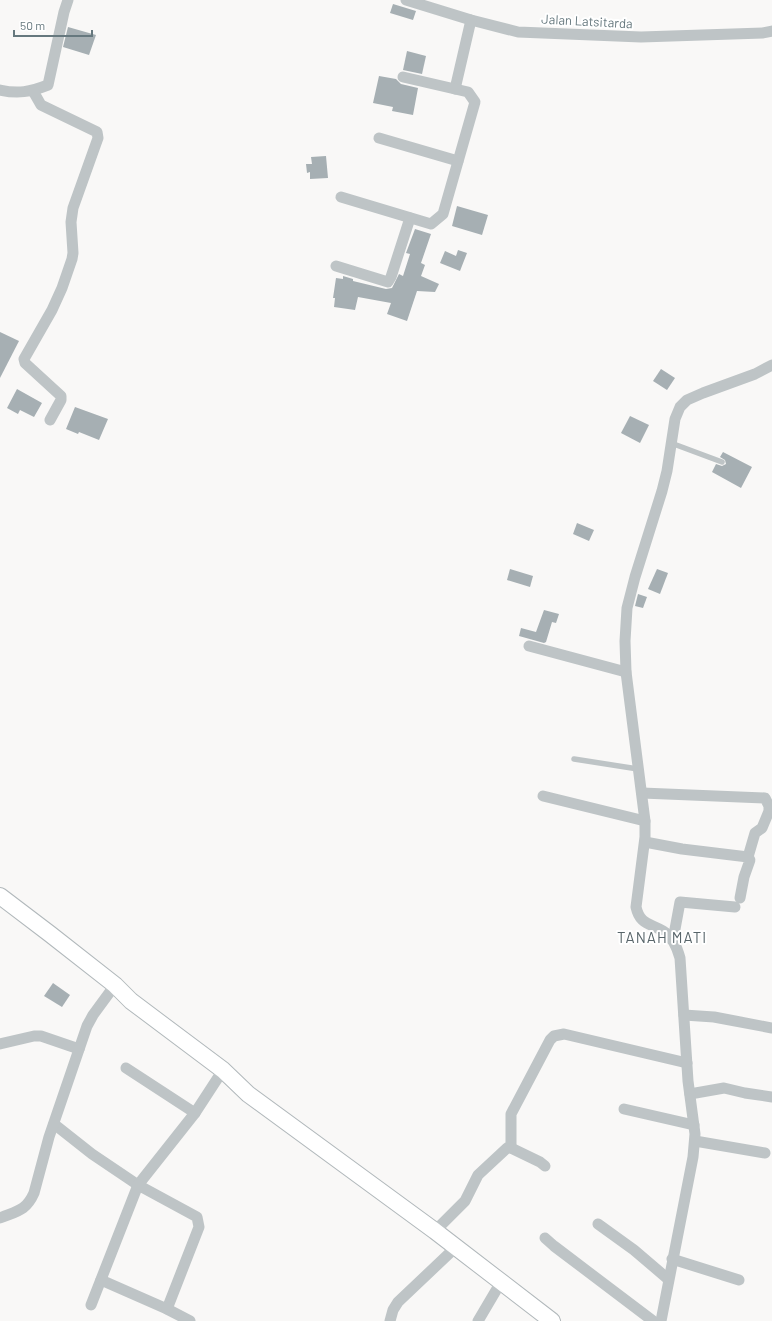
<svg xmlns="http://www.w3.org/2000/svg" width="772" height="1321" font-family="Barlow,sans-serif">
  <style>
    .building { fill: #a6afb3 }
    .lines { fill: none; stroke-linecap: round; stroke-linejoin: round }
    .secondary-casing { stroke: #b1b8bb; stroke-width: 18 }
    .lane { stroke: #bec4c6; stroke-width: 5.5 }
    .street { stroke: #bec4c6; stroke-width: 11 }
    .secondary { stroke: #fff; stroke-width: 16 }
    .labels { text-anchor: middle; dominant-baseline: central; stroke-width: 4; stroke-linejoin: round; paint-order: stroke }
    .street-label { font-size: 13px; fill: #66787e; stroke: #fff }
    .quarter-label { font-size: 15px; letter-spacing: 1px; fill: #58656a; stroke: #fff }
  </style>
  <rect width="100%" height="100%" fill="#f9f8f7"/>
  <!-- building -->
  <g class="building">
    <path d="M393,4L416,11L413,20L390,13Z"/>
    <path d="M68,27L96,35L89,55L63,47Z"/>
    <path d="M407,51L426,56L422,74L403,70Z"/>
    <path d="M379,76L396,79L401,84L418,88L413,115L392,111L393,107L373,103Z"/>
    <path d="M326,156L328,178L310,179V172L307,173L306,164H312L311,157Z"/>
    <path d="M457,206L488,215L482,235L452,226Z"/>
    <path d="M415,229L431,234L421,263L425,265L421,276L439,284L435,292L417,291L407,321L387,314L391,303L358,297L355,310L334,307L335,298H333L336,278L343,279V276L353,279V281L386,289L392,288L399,274L403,276L410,254L406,253Z"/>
    <path d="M458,250L467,253L460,271L440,263L445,251L456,256Z"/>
    <path d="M0,332L19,341L0,378Z"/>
    <path d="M661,369L675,378L667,390L653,381Z"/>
    <path d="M17,389L42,403L34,417L20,410L18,414L7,408Z"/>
    <path d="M75,407L108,419L99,440L79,432L78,434L66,429Z"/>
    <path d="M630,416L649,425L640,443L621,433Z"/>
    <path d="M723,452L752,467L741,488L712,472L716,464L722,466L726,464L725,460L720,457Z"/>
    <path d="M577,523L594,530L589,541L573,534Z"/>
    <path d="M510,569L533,576L530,587L507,580Z"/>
    <path d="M657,569L668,573L660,594L648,589Z"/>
    <path d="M638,594L647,597L643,608L635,606Z"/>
    <path d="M544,610L559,614L556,623L552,622L546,642L544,643L519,636L521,628L536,632Z"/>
    <path d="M53,983L70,995L62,1007L44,996Z"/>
  </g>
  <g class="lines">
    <defs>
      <path id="secondary" d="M0,896L50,934L115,985L131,1001L223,1070L248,1094L435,1231L552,1321"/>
    </defs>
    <!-- secondary casing -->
    <use href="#secondary" class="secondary-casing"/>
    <!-- lane -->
    <g class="lane">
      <path d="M671,443L722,462"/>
      <path d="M574,759L638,769"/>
    </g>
    <!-- street -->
    <g class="street">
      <path d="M406,0L471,20L518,32L641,37L763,33L772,31"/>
      <path d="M455,89L471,20"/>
      <path d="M0,90C18,94 30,92 48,85L64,12L68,0"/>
      <path d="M33,91L41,105L97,132L98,138L73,208L71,222L73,253L72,259L62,288L52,310L24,359L25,363L61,396V400L50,420"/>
      <path d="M379,138L458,161"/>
      <path d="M341,197L431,224L443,214L475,102L468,92L403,77"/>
      <path d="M336,266L388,282L391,277L410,218"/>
      <path d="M529,646L626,672"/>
      <path d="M642,793L765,798L769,806V811L762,828L755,833L748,857"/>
      <path d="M543,796L645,821"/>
      <path d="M645,842L682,849L748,857L750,860L744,877L740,898"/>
      <path d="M673,940L680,902L735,907"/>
      <path d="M684,1015L714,1017L772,1028"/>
      <path d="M0,1044L34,1036H41L79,1049"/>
      <path d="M126,1068L195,1113"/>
      <path d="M690,1094L724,1088L745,1093L772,1097"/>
      <path d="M624,1109L694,1125"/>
      <path d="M54,1124L92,1154L138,1185L195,1113L223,1070"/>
      <path d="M695,1141L765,1153"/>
      <path d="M511,1148V1114L550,1040L554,1036L564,1034L687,1063"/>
      <path d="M0,1218C17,1211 26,1211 34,1193L49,1137L87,1026L93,1015L115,985"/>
      <path d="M598,1224L634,1250L668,1279"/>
      <path d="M435,1231L465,1201L478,1175L507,1148H511L540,1162L545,1166"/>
      <path d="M545,1238L554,1246L653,1321"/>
      <path d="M672,1259L739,1280"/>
      <path d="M101,1280L167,1309L190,1321"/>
      <path d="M91,1305L138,1185L197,1217L199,1227L167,1309"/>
      <path d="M390,1321L393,1310L398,1302L456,1247"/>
      <path d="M478,1321L501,1282"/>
      <path d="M661,1321L693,1157L695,1134L688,1081L680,958C677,947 673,937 663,931C650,923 640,925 636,907L645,837V821L626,672L625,641L627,608L635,577L662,491L667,471L675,419L680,407L687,400L703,393L755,374L772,365"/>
    </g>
    <!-- secondary -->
    <use href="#secondary" class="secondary"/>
  </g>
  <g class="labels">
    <!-- street labels -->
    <g class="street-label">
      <text transform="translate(587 21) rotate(3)">Jalan Latsitarda</text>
    </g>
    <!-- quarter labels -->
    <g class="quarter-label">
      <text x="662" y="937">TANAH MATI</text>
    </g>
  </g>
  <!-- scale -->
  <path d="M14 30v6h78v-6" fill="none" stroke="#66787e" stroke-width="2"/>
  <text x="20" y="30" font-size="12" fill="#66787e" stroke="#ffffff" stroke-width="3" paint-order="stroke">50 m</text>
</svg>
